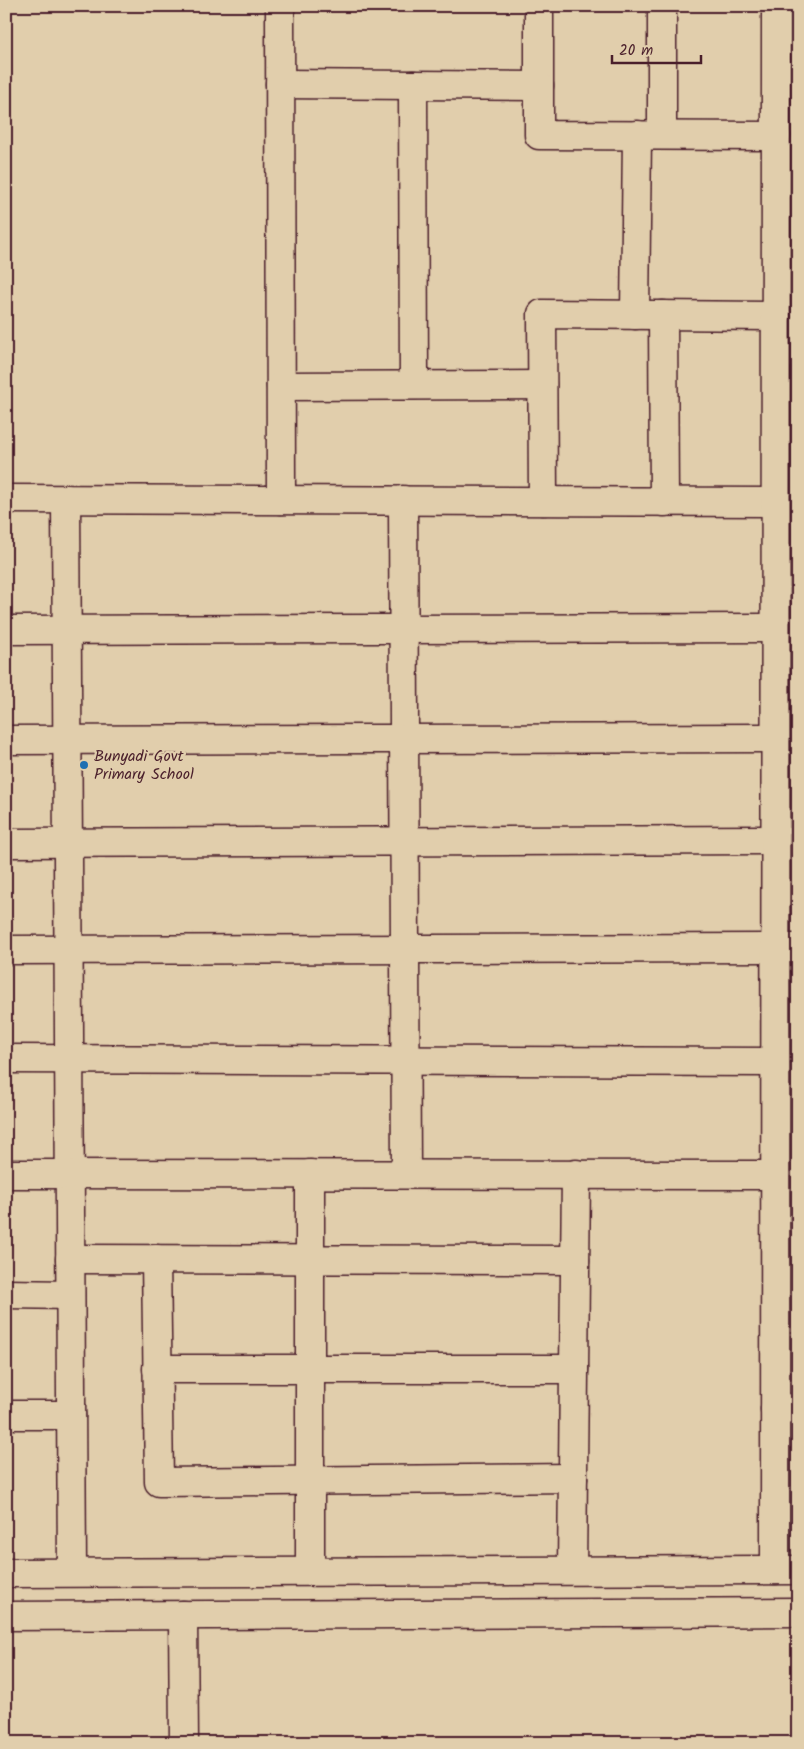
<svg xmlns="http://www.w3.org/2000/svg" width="804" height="1749" font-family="Kalam,sans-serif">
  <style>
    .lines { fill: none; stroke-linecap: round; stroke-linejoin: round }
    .minor-casing { stroke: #4a1f2b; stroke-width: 31 }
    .minor { stroke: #e1ceac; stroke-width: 28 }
    .poi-dot { fill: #1f6fb2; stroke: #e1ceac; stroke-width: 2 }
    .labels { text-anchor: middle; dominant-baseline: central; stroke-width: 4.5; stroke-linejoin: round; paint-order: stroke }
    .poi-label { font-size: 16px; fill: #4a1f2b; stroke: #e1ceac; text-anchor: start }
  </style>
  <rect width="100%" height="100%" fill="#e1ceac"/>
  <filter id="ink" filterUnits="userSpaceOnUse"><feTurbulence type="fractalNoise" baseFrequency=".02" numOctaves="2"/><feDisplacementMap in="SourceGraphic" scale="10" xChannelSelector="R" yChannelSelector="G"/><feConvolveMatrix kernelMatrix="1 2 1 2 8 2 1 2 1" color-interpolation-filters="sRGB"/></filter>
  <g filter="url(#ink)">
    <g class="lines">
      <defs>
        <g id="minor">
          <path d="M280,6L281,500"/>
          <path d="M539,6V135L776,136"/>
          <path d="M280,84L539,86"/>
          <path d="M413,85L414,385"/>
          <path d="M662,135V6"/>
          <path d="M635,315L637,135"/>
          <path d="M663,315L664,502"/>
          <path d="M281,386L542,385"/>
          <path d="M6,499L775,502"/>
          <path d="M66,499L72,1572"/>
          <path d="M403,500L406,1174"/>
          <path d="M543,501L542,314L776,316"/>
          <path d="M6,630L775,628"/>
          <path d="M6,740L775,738"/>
          <path d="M6,843L775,840"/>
          <path d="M6,950L798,948"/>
          <path d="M6,1059L775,1062"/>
          <path d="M6,1174L775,1175"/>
          <path d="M70,1259L575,1260"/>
          <path d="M156,1259L159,1482L573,1478"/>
          <path d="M6,1294L70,1295"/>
          <path d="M157,1369H574"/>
          <path d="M775,1409L798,1408"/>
          <path d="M6,1415H71"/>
          <path d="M572,1570L576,1174"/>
          <path d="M775,1570L776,6"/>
          <path d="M310,1571V1174"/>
          <path d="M6,1573L798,1570"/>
          <path d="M183,1615L184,1743"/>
          <path d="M6,1616L798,1612"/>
        </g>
      </defs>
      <!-- minor casing -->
      <use href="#minor" class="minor-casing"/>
      <!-- minor -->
      <use href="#minor" class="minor"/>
    </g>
  </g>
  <!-- markers -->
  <circle class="poi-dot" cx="84" cy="765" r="5"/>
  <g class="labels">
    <!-- poi labels -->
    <g class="poi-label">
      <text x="94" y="756">Bunyadi Govt<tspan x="94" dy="18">Primary School</tspan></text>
    </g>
  </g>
  <!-- margin -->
  <rect width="804" height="1749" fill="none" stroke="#e1ceac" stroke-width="25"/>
  <rect x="12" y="12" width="779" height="1724" fill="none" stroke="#4a1f2b" stroke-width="2" filter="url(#ink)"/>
  <!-- scale -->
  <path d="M612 55v8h89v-8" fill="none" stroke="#4a1f2b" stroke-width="2.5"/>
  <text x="619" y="55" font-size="15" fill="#4a1f2b" stroke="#e1ceac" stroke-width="4" paint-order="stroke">20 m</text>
</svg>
